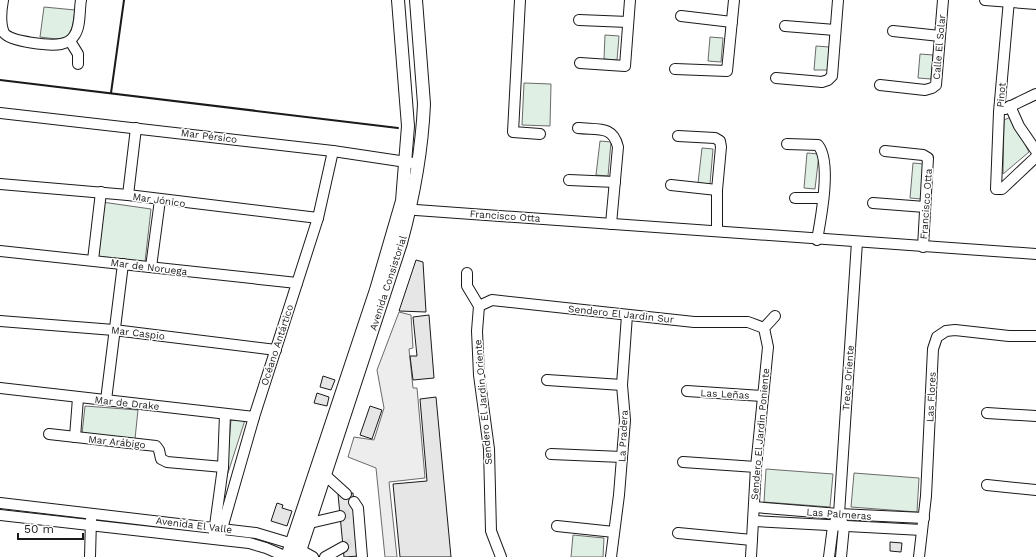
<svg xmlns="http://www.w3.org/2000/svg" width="1036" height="557" font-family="'Work Sans',sans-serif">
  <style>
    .green { fill: #e0efe3; stroke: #6a6a6a }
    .parking { fill: #ededed; stroke: #6a6a6a }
    .building { fill: #e6e6e6; stroke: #1a1a1a }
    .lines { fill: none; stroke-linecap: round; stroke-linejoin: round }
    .minor-tunnel { stroke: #ddd; stroke-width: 10; stroke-dasharray: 10 5; stroke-linecap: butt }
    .minor-casing { stroke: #1a1a1a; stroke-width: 12 }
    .major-casing { stroke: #1a1a1a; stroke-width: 14 }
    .minor { stroke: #fff; stroke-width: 10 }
    .major { stroke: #fff; stroke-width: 12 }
    .wall { stroke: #1a1a1a; stroke-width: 2 }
    .labels { text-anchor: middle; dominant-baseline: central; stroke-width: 3; stroke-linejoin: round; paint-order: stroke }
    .street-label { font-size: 10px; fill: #1a1a1a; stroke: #fff }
  </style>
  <rect width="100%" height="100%" fill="#fff"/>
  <!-- green -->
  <g class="green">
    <path d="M44,7L75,10C71,40 69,41 40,37Z"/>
    <path d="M605,35L619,36L617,60L604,59Z"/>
    <path d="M710,37L723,38L721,62L708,61Z"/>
    <path d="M816,46L829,47L828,70H814Z"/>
    <path d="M920,54L933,55L931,79L918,78Z"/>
    <path d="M524,83L551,84L550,126L522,125Z"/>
    <path d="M1011,117L1029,152L1003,174L1004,120Z"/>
    <path d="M600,141L611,142L608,176L596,175Z"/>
    <path d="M702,148L713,149L710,184L698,183Z"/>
    <path d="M807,153L819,154L815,189L804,188Z"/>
    <path d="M913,163L924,164L921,199L910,198Z"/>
    <path d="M102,202L151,209L145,262L94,256Z"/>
    <path d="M85,406L138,410L135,439L82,434Z"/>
    <path d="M231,420H245L226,479Z"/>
    <path d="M766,469L833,474L830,507L764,502Z"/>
    <path d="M854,473L919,478L917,512L851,507Z"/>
    <path d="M573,535L604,538L603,557H571Z"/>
  </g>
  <!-- parking -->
  <path class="parking" d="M399,312L411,315L413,348L409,349L413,388H417L425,478L389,482L397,557H385L376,468L348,457L354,437L374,440L384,408L377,370Z"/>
  <!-- building -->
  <g class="building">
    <path d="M416,260L423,262L426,312L399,311Z"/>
    <path d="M429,315L434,378L413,380L410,356H417L413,317Z"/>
    <path d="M323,376L335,380L331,390L320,387Z"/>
    <path d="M317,393L329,397L327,406L314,403Z"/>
    <path d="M436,397L451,557H400L393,484L427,481L420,399Z"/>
    <path d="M370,406L382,410L372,439L360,435Z"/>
    <path d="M353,493L359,556L344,557L338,494Z"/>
    <path d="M277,503L283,505L282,508L292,511L287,526L271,521Z"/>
    <path d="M890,542L902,543L901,552L890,551Z"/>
  </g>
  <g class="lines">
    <!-- minor-tunnel -->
    <g class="minor-tunnel">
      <path d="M340,516L355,513"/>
      <path d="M343,547L357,539"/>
    </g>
    <defs>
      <g id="minor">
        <path d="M3,0C1,11 0,24 4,33C11,42 50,46 61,44C66,43 71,41 74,36C81,27 79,11 81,0"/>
        <path d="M520,0L513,132L540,134"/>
        <path d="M985,0L1036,4"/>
        <path d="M1009,0L999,112L996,189H1002L1036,157"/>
        <path d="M681,16L732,22"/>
        <path d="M579,20L628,22"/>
        <path d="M785,26L835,30"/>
        <path d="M893,31L940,36"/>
        <path d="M70,41L78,54V64"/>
        <path d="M580,63L625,66L630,0"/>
        <path d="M675,69L727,71L734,0"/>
        <path d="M776,78L822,82L828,80L832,76L838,0"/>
        <path d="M880,85L925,90L932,88L936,85L943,0"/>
        <path d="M1010,106L1019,126L1036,151"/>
        <path d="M1005,109L1036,94"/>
        <path d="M0,113L333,151L413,163"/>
        <path d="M578,128C598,130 613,125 618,147L611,224"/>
        <path d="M678,136L715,138L720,141L721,147L717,190V231"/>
        <path d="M787,144L818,145C832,162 821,218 817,240"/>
        <path d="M885,151L923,155L928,158L923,247"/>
        <path d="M569,180L615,182"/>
        <path d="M0,184L128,195L318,218"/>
        <path d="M671,185L717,190"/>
        <path d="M128,195L136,128"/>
        <path d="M795,198H822"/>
        <path d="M873,203L925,207"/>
        <path d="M402,209L1036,254"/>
        <path d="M0,251L297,283"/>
        <path d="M93,260L101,192"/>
        <path d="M151,267L160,200"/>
        <path d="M467,273V286L479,306L477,331L479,375L489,449L491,531L501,557"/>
        <path d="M479,306L492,300L694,322H748L764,328"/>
        <path d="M0,321L114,330L276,350"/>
        <path d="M547,380L622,385"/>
        <path d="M0,388L254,417"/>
        <path d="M687,391L762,396"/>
        <path d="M106,400L123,264"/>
        <path d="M987,413L1036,416"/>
        <path d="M49,434L156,446L159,450L161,459L167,462L223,467"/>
        <path d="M75,437L78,398"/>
        <path d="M551,454L622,457"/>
        <path d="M683,462L756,467"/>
        <path d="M325,475L346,494"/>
        <path d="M987,485L1036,490"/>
        <path d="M354,502L358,508L362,557"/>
        <path d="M0,503L256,533L286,542L313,557"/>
        <path d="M754,507L839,514L924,518"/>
        <path d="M0,515L249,543L266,548L287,557"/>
        <path d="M754,521L922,530"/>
        <path d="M310,523L340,516"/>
        <path d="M557,526L614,532"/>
        <path d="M214,533L223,467L225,414"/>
        <path d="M678,533L752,540"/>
        <path d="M219,539L254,417L318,218L333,151"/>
        <path d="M90,557L91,519"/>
        <path d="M325,557L343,547"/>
        <path d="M611,557L619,495L625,420L622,385L627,315"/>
        <path d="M751,557L756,467L768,347L764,328L775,316"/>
        <path d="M829,557L833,526L839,514L857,242"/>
        <path d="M841,557L844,526L841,520"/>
        <path d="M919,557L926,496L933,349L937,337L946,331L955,330L1009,336H1036"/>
      </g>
      <g id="major">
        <path d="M287,557L376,290L402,201L408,126L398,0"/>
        <path d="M298,557L401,243C413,199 422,150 424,104L416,0"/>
      </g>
    </defs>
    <!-- minor casing -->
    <use href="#minor" class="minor-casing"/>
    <!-- major casing -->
    <use href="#major" class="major-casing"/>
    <!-- minor -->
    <use href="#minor" class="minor"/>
    <!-- major -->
    <use href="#major" class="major"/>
    <!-- wall -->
    <g class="wall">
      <path d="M0,80L398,128"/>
      <path d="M111,93L124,0"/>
    </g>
  </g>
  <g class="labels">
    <!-- street labels -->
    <g class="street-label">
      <text transform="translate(939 47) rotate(-85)">Calle El Solar</text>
      <text transform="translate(1001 95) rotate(-85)">Pinot</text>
      <text transform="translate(209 136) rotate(7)">Mar Pérsico</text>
      <text transform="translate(159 200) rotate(8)">Mar Jónico</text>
      <text transform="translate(926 204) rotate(-86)">Francisco Otta</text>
      <text transform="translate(505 216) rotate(4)">Francisco Otta</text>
      <text transform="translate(149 267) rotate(7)">Mar de Noruega</text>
      <text transform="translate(388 283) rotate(-72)">Avenida Consistorial</text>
      <text transform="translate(621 314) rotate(6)">Sendero El Jardin Sur</text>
      <text transform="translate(138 333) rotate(7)">Mar Caspio</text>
      <text transform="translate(277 345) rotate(-72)">Océano Antártico</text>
      <text transform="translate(848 378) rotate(-86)">Trece Oriente</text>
      <text transform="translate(725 394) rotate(3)">Las Leñas</text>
      <text transform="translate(931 397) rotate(-87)">Las Flores</text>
      <text transform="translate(483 402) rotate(-95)">Sendero El Jardin Oriente</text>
      <text transform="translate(127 403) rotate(6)">Mar de Drake</text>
      <text transform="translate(760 434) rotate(-85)">Sendero El Jardin Poniente</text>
      <text transform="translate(623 436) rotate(-87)">La Pradera</text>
      <text transform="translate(117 442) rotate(6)">Mar Arábigo</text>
      <text transform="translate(839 514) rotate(4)">Las Palmeras</text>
      <text transform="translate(194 525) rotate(7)">Avenida El Valle</text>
    </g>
  </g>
  <!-- scale -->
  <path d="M18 533v6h65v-6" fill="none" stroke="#1a1a1a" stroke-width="2"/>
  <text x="24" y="533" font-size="12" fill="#1a1a1a" stroke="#ffffff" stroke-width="3" paint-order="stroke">50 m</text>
</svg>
